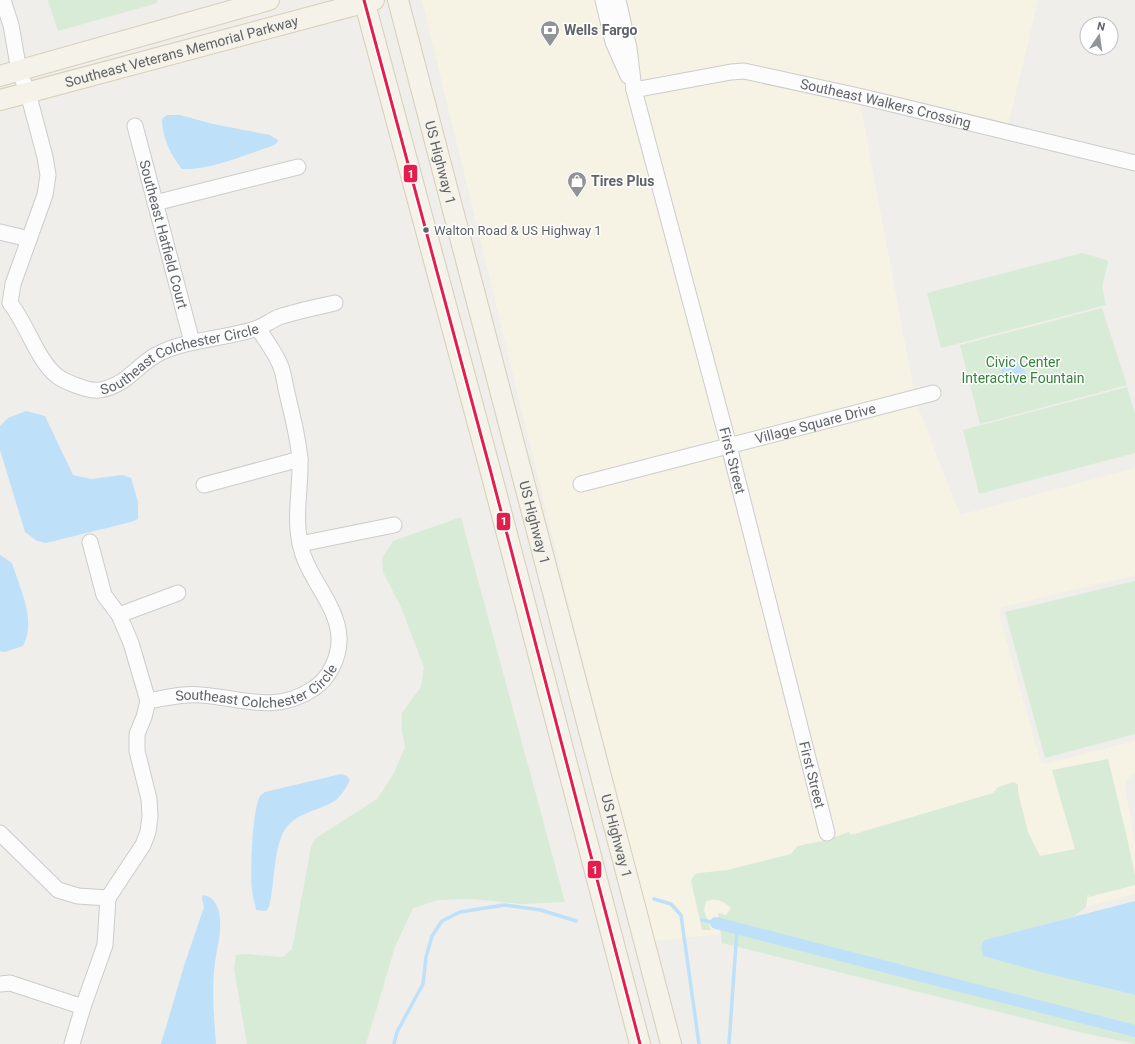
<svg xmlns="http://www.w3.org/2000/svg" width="1135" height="1044" font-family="Roboto,sans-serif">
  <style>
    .commercial { fill: #f7f3e4 }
    .green { fill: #d8ebd6 }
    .water { fill: #bfe0f9 }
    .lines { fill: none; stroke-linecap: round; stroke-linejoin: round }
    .stream { stroke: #bfe0f9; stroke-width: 3.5 }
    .canal { stroke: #bfe0f9; stroke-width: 12 }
    .minor-casing { stroke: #cbcccc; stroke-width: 17 }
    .major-casing { stroke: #d7ceb8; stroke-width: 22 }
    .minor { stroke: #fdfcfc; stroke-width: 15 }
    .major { stroke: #f4f2e9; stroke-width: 20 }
    .bus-1-casing { stroke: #fff; stroke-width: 6 }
    .bus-1 { stroke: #e31d4c; stroke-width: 3 }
    .bus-dot { fill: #5f6368; stroke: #fff; stroke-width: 1.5 }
    .labels { text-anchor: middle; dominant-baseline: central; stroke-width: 3; stroke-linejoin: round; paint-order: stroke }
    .bus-label { font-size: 13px; fill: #5f6368; stroke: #fff; text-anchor: start }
    .poi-label { font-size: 14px; font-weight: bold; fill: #5f6368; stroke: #fff; text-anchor: start }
    .street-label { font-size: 14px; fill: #5f6368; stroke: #fff }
    .park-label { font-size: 14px; fill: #348238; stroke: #fff }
    .line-badge { stroke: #fff; stroke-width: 1.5 }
    .badge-label { font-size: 11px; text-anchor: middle; font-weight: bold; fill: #fff }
  </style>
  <rect width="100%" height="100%" fill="#efeeea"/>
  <!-- commercial -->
  <g class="commercial">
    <path d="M422,0H596L613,58L628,92L721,440L717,441L762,598L823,841L835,837L733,438L642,95L743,77L860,103L916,402L960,515L1135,468V575L1002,607L999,615L1041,763L1046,764L1135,741V772L1126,781L1125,786L1135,844V894L982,934L943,974L860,954L719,913L721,934L654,941L572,617Z"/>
    <path d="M624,0H1038L1008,126L744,64L639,82Z"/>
  </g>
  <!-- green -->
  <g class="green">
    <path d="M48,0H157L158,3L58,31Z"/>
    <path d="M1082,253L1107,260L1108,263L1102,287L1106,305L941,348L927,293Z"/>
    <path d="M1102,308L1127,385L980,424L960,345Z"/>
    <path d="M1127,387L1135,414V453L979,494L963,430Z"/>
    <path d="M461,517L565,902L522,904L472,899L438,900L413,908L395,947L366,1044H247L234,969L236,955L246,954L283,957L292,949L311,847L316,838L377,799L394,773L405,747L402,731V713L421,687L424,667L400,605L383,572L382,558L393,541Z"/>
    <path d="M1135,581V734L1045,758L1005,612Z"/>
    <path d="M1108,759L1126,833L1135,875V885L1089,897L1088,893L1086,907L1073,917L984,940L981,945L984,956L1062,977L1135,995V1044L1079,1032L722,943L718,913L726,915L731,908C722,900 717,898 706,901L704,910L711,930H702L691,881L694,875L699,873L727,870L791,854L797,846L823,841L849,832L851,835L993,793L998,787L1014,782L1018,785V792L1028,832L1040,856L1075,849L1052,770Z"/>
  </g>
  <!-- water -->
  <g class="water">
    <path d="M167,115H180L213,124L270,135L278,140L277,143L272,146C244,155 212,170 182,169C171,156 162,137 162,119Z"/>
    <circle cx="1013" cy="373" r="12"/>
    <path d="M26,411L45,416L73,475L91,479L122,475L131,478L138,502V519L131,522L46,543L37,541L25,532L0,450V426L8,418Z"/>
    <path d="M0,555L12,563C20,589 37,621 23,646L5,652L0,651Z"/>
    <path d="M341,774L347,776L350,780C347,786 342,795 336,800C320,811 295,812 284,831C273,851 275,884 269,907L266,911L256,910C255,904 253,897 252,891C250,874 252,810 260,796L265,792Z"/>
    <path d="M203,895C212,896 217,904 219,912C223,930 216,951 214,970C212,995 214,1019 216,1044H161L184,966L204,907L202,899Z"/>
    <path d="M1135,901V995L1041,972L983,956L981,946L984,940Z"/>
  </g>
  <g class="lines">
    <!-- stream -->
    <g class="stream">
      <path d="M654,899L671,904L681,915L699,1044"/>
      <path d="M702,920L716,923"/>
      <path d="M394,1044L397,1032L423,984L426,957L432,936L442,921L460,912L504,905L541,910L576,921"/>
      <path d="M729,1044L737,929"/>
    </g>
    <!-- canal -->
    <path class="canal" d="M716,923L1135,1031"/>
    <defs>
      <g id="minor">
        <path id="s1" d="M3,0L11,25L19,71L28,93L45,157L48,175L45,195L13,284L10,303C27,324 37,360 57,376C65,382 90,392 100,390C127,385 135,367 156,355C186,339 226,339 258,328C265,325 272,320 279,317C297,311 317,307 335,303"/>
        <path d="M603,0L613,42L628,76"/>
        <path id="s2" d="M618,0L629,48L634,90L729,446L827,833"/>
        <path id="s3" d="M634,90L731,72L744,71L863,97L1135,163"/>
        <path id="s4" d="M135,126L192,342"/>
        <path d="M155,203L298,167"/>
        <path d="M0,232L29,239"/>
        <path id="s5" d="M581,484L933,393"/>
        <path d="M204,485L300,459"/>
        <path d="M300,544L394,525"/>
        <path d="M119,615L178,593"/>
        <path id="s6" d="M148,701C166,698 183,693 201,695C242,698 275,714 313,689C329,679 340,657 339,637C337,603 306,577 300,543C294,515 301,487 300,459C298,436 292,415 287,393C285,385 284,375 281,367C276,353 265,340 258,328"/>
        <path d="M0,833L58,890L78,896L108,898L143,845L148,832L150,816L149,799L137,751V734L144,717L148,701L131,643L119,615L104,595L90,542"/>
        <path d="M0,984L10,983L83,1007"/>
        <path d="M72,1044L83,1007L105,945L108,898"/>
      </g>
      <g id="major">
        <path d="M364,0L490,469L640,1044"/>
        <path id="s7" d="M398,0L671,1044"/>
        <path d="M0,76L269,0"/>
        <path id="s8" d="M0,100L374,0"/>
      </g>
    </defs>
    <!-- minor casing -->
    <use href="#minor" class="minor-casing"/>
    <!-- major casing -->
    <use href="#major" class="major-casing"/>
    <!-- minor -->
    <use href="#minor" class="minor"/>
    <!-- major -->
    <use href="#major" class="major"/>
    <defs>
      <path id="bus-1" d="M364,0L490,469L640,1044"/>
    </defs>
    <!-- bus-1 casing -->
    <use href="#bus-1" class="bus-1-casing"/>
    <!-- bus-1 -->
    <use href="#bus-1" class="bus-1"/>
  </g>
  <!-- icons -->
  <defs>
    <symbol id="bank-pin" viewBox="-11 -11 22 30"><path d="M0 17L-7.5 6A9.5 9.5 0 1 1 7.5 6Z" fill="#919496" stroke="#fff"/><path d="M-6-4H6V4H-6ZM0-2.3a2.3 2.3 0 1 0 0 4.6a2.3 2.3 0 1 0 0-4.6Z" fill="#fff"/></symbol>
    <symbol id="shop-pin" viewBox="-11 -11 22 30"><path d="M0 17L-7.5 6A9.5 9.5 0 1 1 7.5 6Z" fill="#919496" stroke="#fff"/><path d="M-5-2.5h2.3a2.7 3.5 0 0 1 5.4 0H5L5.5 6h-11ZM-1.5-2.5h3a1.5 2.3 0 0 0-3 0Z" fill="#fff"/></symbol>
  </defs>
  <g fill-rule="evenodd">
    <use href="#bank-pin" x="539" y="19" width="22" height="30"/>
    <use href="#shop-pin" x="566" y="170" width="22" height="30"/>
  </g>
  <!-- markers -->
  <circle class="bus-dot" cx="426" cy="230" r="3.5"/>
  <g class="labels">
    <!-- bus labels -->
    <g class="bus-label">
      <text x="434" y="230">Walton Road &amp; US Highway 1</text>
    </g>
    <!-- poi labels -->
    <g class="poi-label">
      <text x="564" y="30">Wells Fargo</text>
      <text x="591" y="181">Tires Plus</text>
    </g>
    <!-- street labels -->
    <g class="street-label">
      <text stroke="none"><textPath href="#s8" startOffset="188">Southeast Veterans Memorial Parkway</textPath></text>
      <text stroke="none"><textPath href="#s3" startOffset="257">Southeast Walkers Crossing</textPath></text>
      <text stroke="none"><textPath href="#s7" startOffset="168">US Highway 1</textPath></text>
      <text stroke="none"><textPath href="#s4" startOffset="112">Southeast Hatfield Court</textPath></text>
      <text stroke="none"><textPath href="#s1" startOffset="535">Southeast Colchester Circle</textPath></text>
      <text stroke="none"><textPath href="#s5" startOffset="242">Village Square Drive</textPath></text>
      <text stroke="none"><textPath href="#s2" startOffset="475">First Street</textPath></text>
      <text stroke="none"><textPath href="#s7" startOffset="540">US Highway 1</textPath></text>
      <text stroke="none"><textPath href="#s6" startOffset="114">Southeast Colchester Circle</textPath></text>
      <text stroke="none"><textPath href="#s2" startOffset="799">First Street</textPath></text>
      <text stroke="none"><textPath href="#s7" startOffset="864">US Highway 1</textPath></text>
    </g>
    <!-- park labels -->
    <g class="park-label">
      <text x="1023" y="362">Civic Center<tspan x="1023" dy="16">Interactive Fountain</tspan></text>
    </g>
  </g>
  <g class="line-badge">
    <rect x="403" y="164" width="15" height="19" rx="4" fill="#e31d4c"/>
    <rect x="496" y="512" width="15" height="19" rx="4" fill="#e31d4c"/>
    <rect x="587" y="860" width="15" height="19" rx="4" fill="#e31d4c"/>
  </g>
  <g class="badge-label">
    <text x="411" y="178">1</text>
    <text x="504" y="525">1</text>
    <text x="595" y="874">1</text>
  </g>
  <!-- north arrow -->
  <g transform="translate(1099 36) rotate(13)"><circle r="19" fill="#ffffff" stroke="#bfc1c3"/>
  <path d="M0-3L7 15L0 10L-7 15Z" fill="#919496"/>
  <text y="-6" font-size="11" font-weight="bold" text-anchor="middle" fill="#5f6368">N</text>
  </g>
</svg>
